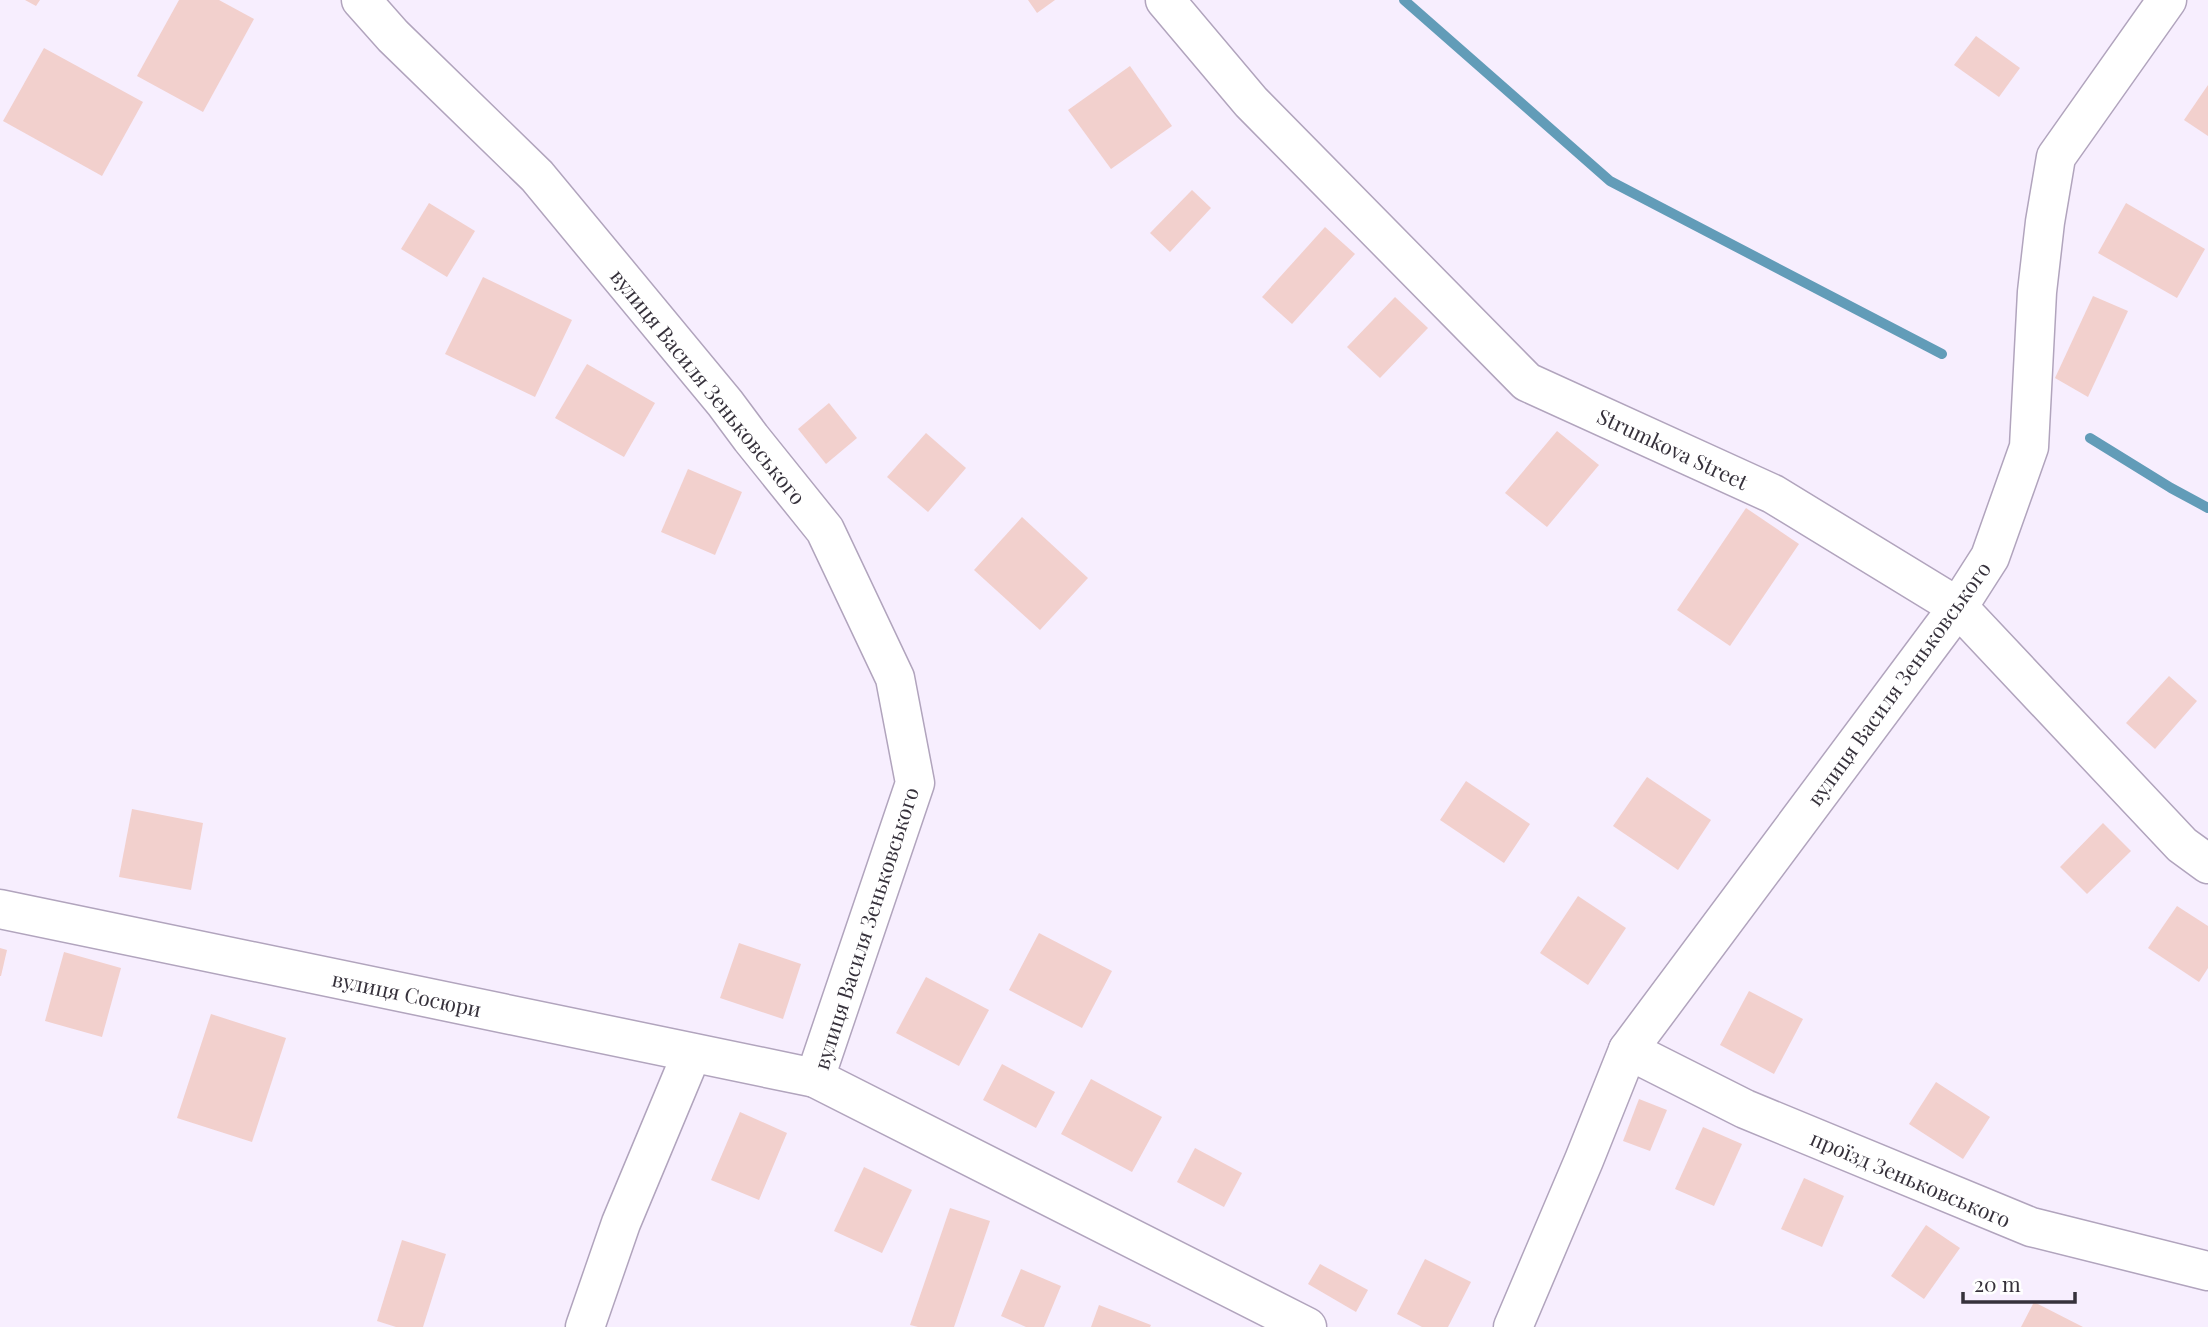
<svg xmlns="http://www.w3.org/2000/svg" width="2208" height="1327" font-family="'Playfair Display',serif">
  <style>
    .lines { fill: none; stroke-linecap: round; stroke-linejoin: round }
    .stream { stroke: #629cb8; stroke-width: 10 }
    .building { fill: #f2d0cd }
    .minor-casing { stroke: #b1a4bd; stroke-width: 41 }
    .minor { stroke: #fff; stroke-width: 38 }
    .labels { text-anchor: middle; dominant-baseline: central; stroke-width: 5; stroke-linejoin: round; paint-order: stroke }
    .street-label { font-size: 21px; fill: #36313b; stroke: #fff }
  </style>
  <rect width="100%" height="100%" fill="#f7eefe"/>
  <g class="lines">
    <!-- stream -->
    <g class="stream">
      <path d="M1404,0L1610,181L1942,354"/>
      <path d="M2090,438L2171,488L2208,508"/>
    </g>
  </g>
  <!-- building -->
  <g class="building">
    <path d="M25,0H40L36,6Z"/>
    <path d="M179,0H219L254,19L203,112L137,76Z"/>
    <path d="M1028,0H1055L1037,13Z"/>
    <path d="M1976,36L2020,68L1999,97L1954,65Z"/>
    <path d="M44,48L143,102L102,176L3,121Z"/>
    <path d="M1130,66L1172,126L1111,169L1068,110Z"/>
    <path d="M2208,85V136L2184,120Z"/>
    <path d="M1192,190L1211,208L1170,252L1150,233Z"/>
    <path d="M429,203L475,231L447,277L401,249Z"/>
    <path d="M2126,203L2205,249L2177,298L2098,253Z"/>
    <path d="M1325,227L1355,254L1292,324L1262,297Z"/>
    <path d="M483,277L572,320L535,397L445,354Z"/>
    <path d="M2093,296L2128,311L2088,397L2055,378Z"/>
    <path d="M1395,297L1428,328L1380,378L1347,347Z"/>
    <path d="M587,364L655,403L624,457L555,418Z"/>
    <path d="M829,403L857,438L826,464L798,429Z"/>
    <path d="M1557,431L1599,465L1547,527L1505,493Z"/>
    <path d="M926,433L966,468L928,512L887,477Z"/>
    <path d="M688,469L742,492L715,555L661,532Z"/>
    <path d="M1746,508L1799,544L1730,646L1677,610Z"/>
    <path d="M1022,517L1088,578L1040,630L974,570Z"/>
    <path d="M2169,676L2197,701L2155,749L2126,723Z"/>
    <path d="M1647,777L1711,820L1678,870L1613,826Z"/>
    <path d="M1466,781L1530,824L1504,863L1440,820Z"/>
    <path d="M132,809L203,823L191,890L119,877Z"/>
    <path d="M2103,823L2131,851L2087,894L2060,867Z"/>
    <path d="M1578,896L1626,928L1588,985L1540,953Z"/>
    <path d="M2177,906L2208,926V968L2199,982L2148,948Z"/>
    <path d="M1039,933L1112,971L1082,1028L1009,990Z"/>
    <path d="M739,943L801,964L783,1019L720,998Z"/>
    <path d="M0,948L7,950L1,976H0Z"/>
    <path d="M64,952L121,968L102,1037L45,1021Z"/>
    <path d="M926,977L989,1010L959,1066L896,1033Z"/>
    <path d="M1749,991L1803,1019L1774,1074L1720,1045Z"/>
    <path d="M211,1014L286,1038L252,1142L177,1118Z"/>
    <path d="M1002,1064L1055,1092L1036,1128L983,1100Z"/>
    <path d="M1091,1079L1162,1117L1132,1172L1061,1134Z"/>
    <path d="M1936,1082L1990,1117L1963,1159L1909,1124Z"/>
    <path d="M1639,1099L1667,1110L1650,1151L1623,1141Z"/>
    <path d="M740,1112L787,1133L759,1200L711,1180Z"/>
    <path d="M1703,1127L1742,1144L1714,1206L1675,1189Z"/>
    <path d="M1195,1148L1242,1173L1224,1207L1177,1182Z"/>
    <path d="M864,1167L912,1190L882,1253L834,1231Z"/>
    <path d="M1804,1178L1844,1196L1822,1247L1781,1229Z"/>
    <path d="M950,1208L990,1221L954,1327H918L910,1325Z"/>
    <path d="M1926,1225L1960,1248L1924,1299L1891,1276Z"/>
    <path d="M402,1240L446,1254L423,1327H396L377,1321Z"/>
    <path d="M1425,1259L1471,1282L1448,1327H1422L1397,1314Z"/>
    <path d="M1320,1264L1368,1290L1356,1312L1308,1284Z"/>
    <path d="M1021,1269L1061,1286L1044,1327H1026L1001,1316Z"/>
    <path d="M2034,1302L2083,1327H2021Z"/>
    <path d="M1099,1305L1151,1325L1150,1327H1091Z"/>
  </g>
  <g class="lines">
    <defs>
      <g id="minor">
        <path d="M361,0L393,36L537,176L725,403L751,438L825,530L895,678L915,783L815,1078L1307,1327"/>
        <path d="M1165,0L1251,102L1527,382L1773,494L1958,607L2182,845L2208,864"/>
        <path d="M0,909L815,1078"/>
        <path d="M1628,1050L1745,1109L2031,1227L2208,1271"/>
        <path d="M585,1327L621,1223L692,1053"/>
        <path d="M1513,1327L1584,1160L1628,1050L1958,607L1990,557L2029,447L2037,292L2045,222L2056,157L2167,0"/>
      </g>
    </defs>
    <!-- minor casing -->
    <use href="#minor" class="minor-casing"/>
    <!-- minor -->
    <use href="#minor" class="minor"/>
  </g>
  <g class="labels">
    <!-- street labels -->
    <g class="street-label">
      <text transform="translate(709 386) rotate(51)">вулиця Василя Зеньковського</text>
      <text transform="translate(1673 448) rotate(25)">Strumkova Street</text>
      <text transform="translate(1898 683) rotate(-54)">вулиця Василя Зеньковського</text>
      <text transform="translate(865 928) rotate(-72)">вулиця Василя Зеньковського</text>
      <text transform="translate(407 993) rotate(12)">вулиця Сосюри</text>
      <text transform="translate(1911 1178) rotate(23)">проїзд Зеньковського</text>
    </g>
  </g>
  <!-- scale -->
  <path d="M1963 1292v10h112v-10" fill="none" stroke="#36313b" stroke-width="3.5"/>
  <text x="1974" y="1292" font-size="21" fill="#36313b" stroke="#ffffff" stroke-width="5" paint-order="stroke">20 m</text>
</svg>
